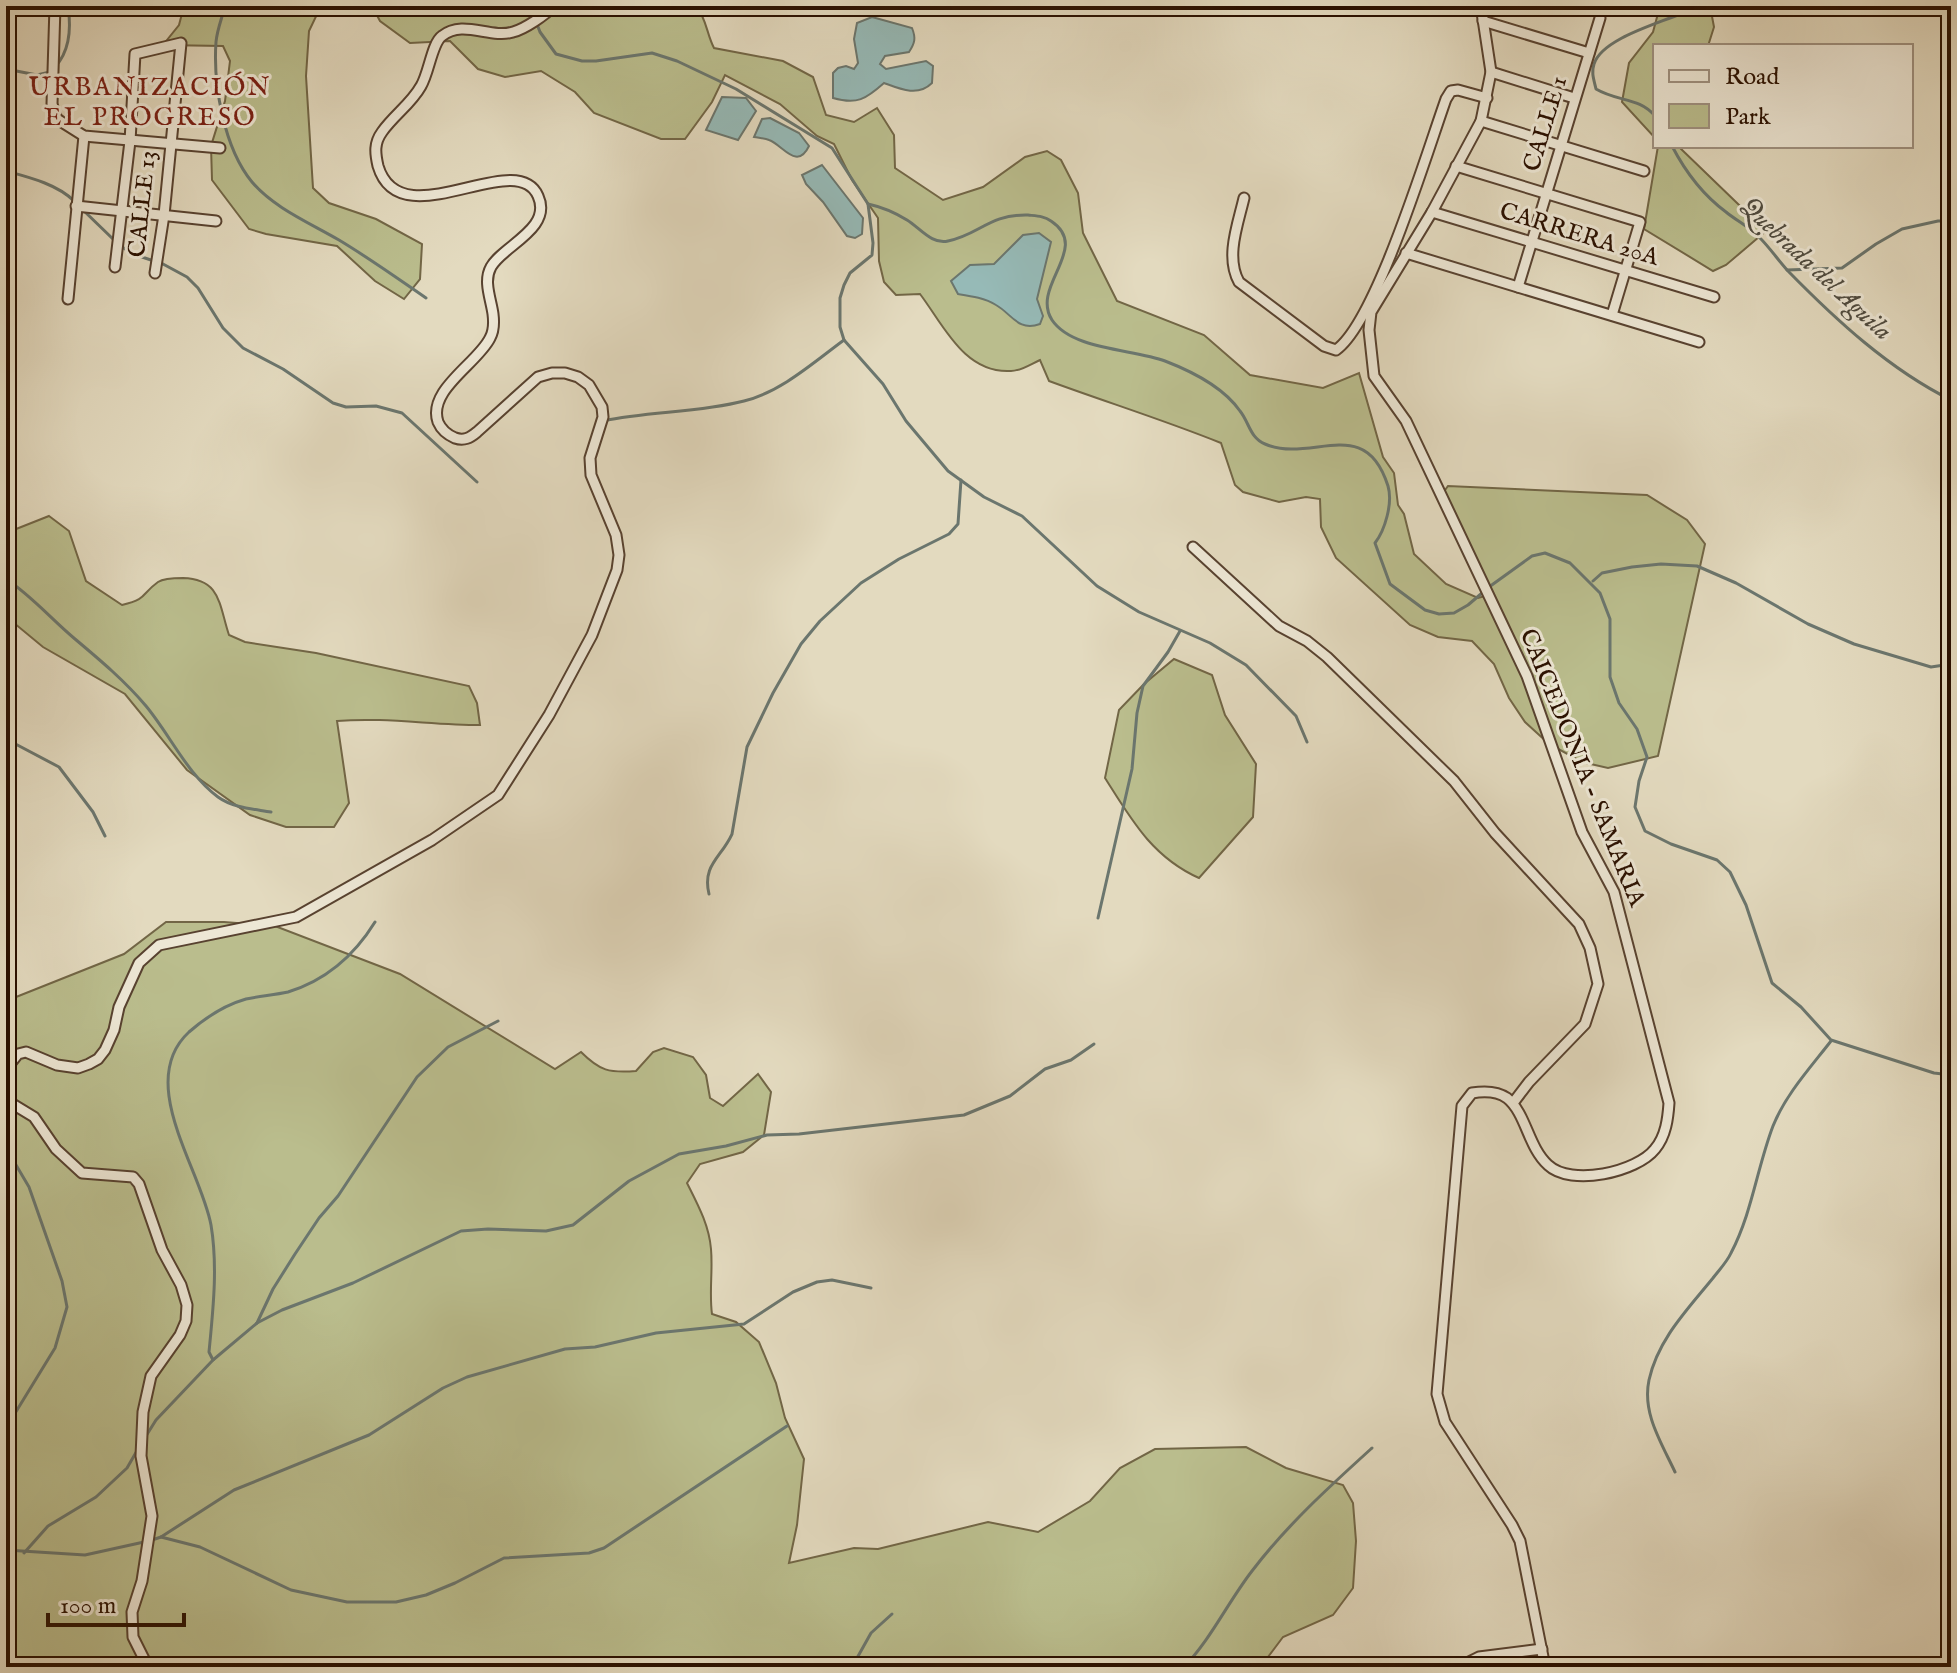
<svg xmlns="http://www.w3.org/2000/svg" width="1957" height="1673" font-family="'IM FELL English',serif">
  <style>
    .green { fill: #babd8d; stroke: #726646; stroke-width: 2 }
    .water { fill: #96bab7; stroke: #6b766e; stroke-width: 2 }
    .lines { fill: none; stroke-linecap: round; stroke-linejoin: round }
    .stream { stroke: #6b766e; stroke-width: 3 }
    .minor-casing { stroke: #584230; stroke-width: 13 }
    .minor { stroke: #ede7d5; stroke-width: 9 }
    .labels { text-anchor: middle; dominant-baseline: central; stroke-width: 6; stroke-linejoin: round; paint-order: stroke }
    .street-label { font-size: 24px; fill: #2a1000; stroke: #ede7d5 }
    .neighbourhood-label { font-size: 26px; letter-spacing: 2px; fill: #7a1f14; stroke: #ede7d5 }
    .water-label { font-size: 26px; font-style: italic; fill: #504c40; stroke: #ede7d5 }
  </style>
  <rect width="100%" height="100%" fill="#e3dabf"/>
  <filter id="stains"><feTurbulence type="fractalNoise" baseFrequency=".0025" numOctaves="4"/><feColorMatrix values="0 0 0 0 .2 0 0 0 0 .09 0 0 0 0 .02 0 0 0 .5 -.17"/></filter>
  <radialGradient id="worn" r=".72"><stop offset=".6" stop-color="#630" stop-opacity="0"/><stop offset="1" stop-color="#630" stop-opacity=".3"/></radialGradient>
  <!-- green -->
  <g class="green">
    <path d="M184,6H321L309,31L306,76L313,188L329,203L376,219L422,244L420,279L404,299L375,281L337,246L266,234L249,229L212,180L211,146L225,101L230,61L223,46L163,45L179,25Z"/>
    <path d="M372,6H696C706,17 707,35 714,48L783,61L813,77L826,115L854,122L877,108L894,135L895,168L943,200L983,187L1025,157L1047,151L1061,160L1078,193L1083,233L1117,301L1204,335L1250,375L1323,388L1359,373L1383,457L1394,473L1398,505L1404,514L1414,554L1446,584L1478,598L1485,596L1440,497L1448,486L1647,495L1687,520L1705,544L1658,756L1608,768L1582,762L1549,744L1525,722L1509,698L1494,664L1472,641L1438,637L1410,625L1336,558L1321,527L1320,499L1306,497L1279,502L1243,492L1235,485L1221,443C1164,420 1106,402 1049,381L1040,360C1031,364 1021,371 1011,371C964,374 943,324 920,294L896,295L884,282L879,261L878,218L852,180L834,144L817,136L780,104L725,75L712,102L685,139H661L594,113L575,92L541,71L505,77L478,69L450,41L410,43L380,21Z"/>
    <path d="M1660,6H1710L1714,27L1708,46H1655V138L1622,102L1629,63L1653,32Z"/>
    <path d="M1658,146H1678L1766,231L1726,265L1713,271L1644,229Z"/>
    <path d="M49,516L69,531L86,581L122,605C149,598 140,595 158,582C164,578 176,578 183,578C221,579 219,605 229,635L245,642L316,653L469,686L477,703L480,725C432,725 384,717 337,721L349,803L334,827H286L250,815L187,770L125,694L43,647L8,618L13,665L6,682V533Z"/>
    <path d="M1174,659L1212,675L1225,715L1256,764L1253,817L1199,878C1152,857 1131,819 1105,778L1119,710L1144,684Z"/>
    <path d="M166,922H224L275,926L400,974L555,1069L581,1052C600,1071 609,1073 636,1071L653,1052L664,1048L693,1057L706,1075L710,1098L723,1106L758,1074L771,1092L764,1135L743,1152L700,1164L687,1183C698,1205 709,1225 711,1249C713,1271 709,1292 712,1314L736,1322L759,1342L776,1383L785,1418L804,1459L797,1525L789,1563L854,1548L878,1549L988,1522L1038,1532L1090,1501L1120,1468L1155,1449L1246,1447L1286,1468L1343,1485L1353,1503L1356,1541L1353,1588L1333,1615L1283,1637L1262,1665L1256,1667H6V1001L124,954Z"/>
  </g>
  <!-- water -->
  <g class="water">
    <path d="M872,17L912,28C916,38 915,43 909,52L885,56L880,64L886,69L926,61L933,66L932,83C918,97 900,89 884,83C866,99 857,105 833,98V73L838,68L846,66L854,69L858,63L854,39L857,23Z"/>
    <path d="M722,97L746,98L756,111L738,140L706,130Z"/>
    <path d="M770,118L799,133L809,146C797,171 783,145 769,140C764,138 759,138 754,137L762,119Z"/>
    <path d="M822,165L863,218L862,234L855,238L847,236L823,202L806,184L802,175Z"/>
    <path d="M1039,233L1051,242L1037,299L1043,316L1040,324C1018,332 1012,314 996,305C985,298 971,296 958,294L951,281L970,265L994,264L1023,235Z"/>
  </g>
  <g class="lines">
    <!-- stream -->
    <g class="stream">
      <path d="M225,6C222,18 217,30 216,42C213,85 224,148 252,182C274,208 310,223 339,240C369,258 397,278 426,298"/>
      <path d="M530,6L540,32L556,54L582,61H596L652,53L677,61L736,89L832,148L868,204C882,207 894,212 907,220C920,228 932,245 948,241C979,235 989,214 1028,215C1037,216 1044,216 1051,221C1092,248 1030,286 1052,320C1072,350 1133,349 1165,361C1191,371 1224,388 1240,411C1249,422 1250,438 1265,444C1312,464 1365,413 1388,486C1393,503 1385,530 1375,543L1390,584L1425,610L1439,614L1454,613L1468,605L1489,587L1532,556L1545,553L1570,563L1600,593L1610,619V677L1619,703L1637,729L1647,757L1639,781L1635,807L1645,831L1671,844L1717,860L1730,872L1746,905L1772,983L1801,1007L1831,1040L1934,1073L1951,1075"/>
      <path d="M55,67C70,51 71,26 68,6"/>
      <path d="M6,69L37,75L50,72"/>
      <path d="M1655,116C1639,97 1618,102 1596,89C1594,80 1591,73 1594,64C1602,39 1657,24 1680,14L1687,6"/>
      <path d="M1672,146C1685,171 1703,195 1726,212C1737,221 1751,228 1760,238C1770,248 1778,260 1788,271C1836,320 1889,369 1951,400"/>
      <path d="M6,171C28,177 57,184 74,201"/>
      <path d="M868,204L873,243L872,255L850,273L844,285L840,298V327L844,340L883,384L906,421L948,471L984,497L1022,516L1097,586L1139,612L1210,643L1246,665L1296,716L1307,742"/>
      <path d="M82,209L114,240"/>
      <path d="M119,245L133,254L163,264L187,277L198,288L223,328L243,348L283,369L333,403L346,407L376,406L402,413L477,482"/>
      <path d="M1787,270L1842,268L1876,244L1902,229L1938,221H1951"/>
      <path d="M603,421C649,411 698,413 744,401C781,392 814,362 844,340"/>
      <path d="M6,579C32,596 51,619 75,639C100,660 125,681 146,706C170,735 188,775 218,797C233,808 254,809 271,812"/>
      <path d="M1593,581L1602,573L1632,567L1661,564L1697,566L1736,583L1808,624L1854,644L1931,667L1951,664"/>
      <path d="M6,739L59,767L93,812L105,836"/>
      <path d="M709,894C702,865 721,858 732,834L747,747L773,693L801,644L820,621L861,583L899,559L949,534L958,524L961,480"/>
      <path d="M1098,918L1132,769L1137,713L1143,686L1168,652L1180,631"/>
      <path d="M6,1148L29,1187L62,1281L67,1307L55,1348L6,1428"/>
      <path d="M257,1323L273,1289L295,1254L319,1218L338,1196L417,1077L448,1047L498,1021"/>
      <path d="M213,1360L209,1352C213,1310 218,1267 211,1225C201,1169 135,1082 189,1032C205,1018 225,1005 246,999C260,996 274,995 288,992C327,980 354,956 375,922"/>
      <path d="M146,1436L156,1420L213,1360L257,1323L282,1310L353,1283L461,1231L488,1229L546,1231L573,1225L629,1181L679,1154L726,1146L767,1135L799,1134L964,1115L1010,1096L1045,1069L1071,1060L1094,1044"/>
      <path d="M1675,1472C1661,1442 1642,1413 1649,1380C1658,1339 1688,1309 1713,1278C1719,1270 1727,1262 1731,1253C1752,1213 1757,1168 1773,1126C1786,1094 1810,1068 1831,1041"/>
      <path d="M161,1537L200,1547L291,1590L347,1602H396L426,1595L455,1583L504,1558L589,1553L604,1548L787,1426"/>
      <path d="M152,1540L161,1537L234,1490L369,1435L443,1388L467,1377L565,1349L595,1347L656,1333L744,1324L793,1292L817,1282L832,1280L871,1288"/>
      <path d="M6,1550L85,1555L144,1542"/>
      <path d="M24,1553L48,1526L96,1497L127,1468L138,1449"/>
      <path d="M852,1667L871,1633L892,1614"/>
      <path d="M1184,1667C1211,1639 1228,1602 1252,1571C1287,1525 1329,1487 1372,1448"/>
    </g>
    <defs>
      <g id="minor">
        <path d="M55,6L52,104L57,119L84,136L220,148"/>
        <path d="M1481,6L1491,72L1481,121L1432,212L1371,312L1369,330L1374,376L1406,421L1527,676L1582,832L1614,892L1669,1103C1668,1118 1666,1136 1655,1149C1637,1172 1571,1187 1548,1165C1528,1147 1526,1113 1507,1098C1497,1091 1484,1091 1472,1093L1462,1106L1437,1394L1445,1422L1512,1525L1520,1541L1545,1667"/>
        <path d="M1483,21L1589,53"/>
        <path d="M1491,72L1574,98"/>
        <path d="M1481,121L1644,171"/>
        <path d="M1456,166L1640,222L1612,315"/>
        <path d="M1244,198C1238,224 1225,257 1239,282L1324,346L1336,350C1376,322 1427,152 1446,99L1451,91L1458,90L1487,98"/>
        <path d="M76,206L216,221"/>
        <path d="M1432,212L1714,297"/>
        <path d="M1406,253L1699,342"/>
        <path d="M115,267L130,141L135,54L181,43L164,215L155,273"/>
        <path d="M1518,287L1600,18"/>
        <path d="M68,299L84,136"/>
        <path d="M1193,547L1279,626L1307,641L1327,657L1454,781L1495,833L1579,924L1590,948L1598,984L1585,1024L1529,1082L1513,1103"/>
        <path d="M6,1069L18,1054L26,1052L57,1065L78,1068L89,1064L98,1059L105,1050L114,1030L119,1007L139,963L159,945L296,917L432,840L498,795L549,715L592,635L617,570L619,555L616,535L591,475L590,458L603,417L602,407L589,385L578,377L565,373H552L538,377L477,432C470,438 464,441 455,438C448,435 441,429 438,422C427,390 478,363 490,338C494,331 494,322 493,314C491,299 483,281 491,267C502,246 553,229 538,196C516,146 400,240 378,166C375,153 374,143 382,132C394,115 411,104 421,86C429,73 432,43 442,36C463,19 490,39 513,32C525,29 545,15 554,6"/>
        <path d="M6,1100L34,1117L56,1149L82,1173L133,1177L139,1184L162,1250L181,1285L187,1305L186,1321L180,1335L151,1376L143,1412L141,1456L152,1516L142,1581L132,1612L133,1637L148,1667"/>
        <path d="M1459,1667L1479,1657L1542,1649"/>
      </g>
    </defs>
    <!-- minor casing -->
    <use href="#minor" class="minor-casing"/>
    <!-- minor -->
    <use href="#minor" class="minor"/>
  </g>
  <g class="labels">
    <!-- street labels -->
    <g class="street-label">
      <text transform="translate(1546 124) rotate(-73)">CALLE 1</text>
      <text transform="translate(143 204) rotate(-84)">CALLE 13</text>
      <text transform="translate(1579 235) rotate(17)">CARRERA 20A</text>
      <text transform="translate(1582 768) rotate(68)">CAICEDONIA - SAMARIA</text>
    </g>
    <!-- neighbourhood labels -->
    <g class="neighbourhood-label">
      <text x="150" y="87">URBANIZACIÓN<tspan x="150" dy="30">EL PROGRESO</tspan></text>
    </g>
    <!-- water labels -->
    <g class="water-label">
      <text transform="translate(1816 269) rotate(43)">Quebrada del Aguila</text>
    </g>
  </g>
  <!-- margin -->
  <rect width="1957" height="1673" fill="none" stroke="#e3dabf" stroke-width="32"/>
  <rect x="8" y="8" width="1941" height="1657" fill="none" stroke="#2a1000" stroke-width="4"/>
  <rect x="16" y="16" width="1925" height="1641" fill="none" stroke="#2a1000" stroke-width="2"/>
  <!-- legend -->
  <rect x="1653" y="44" width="260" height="104" fill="#ede7d5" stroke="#9f9180" stroke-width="2"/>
  <rect x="1669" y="70" width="40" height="12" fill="#ede7d5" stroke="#9f9180" stroke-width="2"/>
  <text x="1725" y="84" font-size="24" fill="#2a1000">Road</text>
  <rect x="1669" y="104" width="40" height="24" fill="#babd8d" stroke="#9f9180" stroke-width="2"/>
  <text x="1725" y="124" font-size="24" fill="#2a1000">Park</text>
  <!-- scale -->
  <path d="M48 1613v12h136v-12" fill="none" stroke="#2a1000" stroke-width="4"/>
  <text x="60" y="1613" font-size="24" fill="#2a1000" stroke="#ede7d5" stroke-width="6" paint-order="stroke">100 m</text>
  <rect width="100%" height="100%" filter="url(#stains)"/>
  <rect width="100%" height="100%" fill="url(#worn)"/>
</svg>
